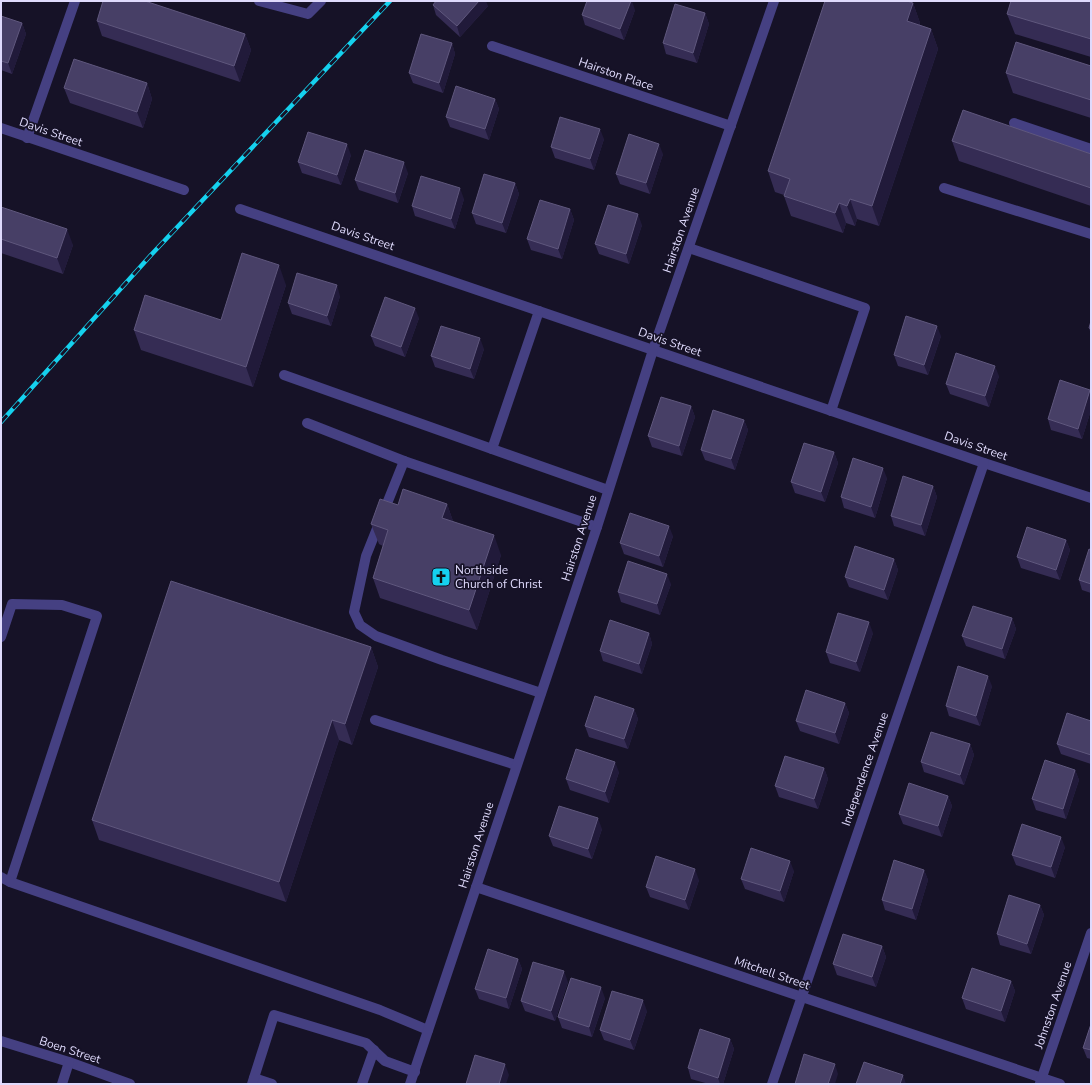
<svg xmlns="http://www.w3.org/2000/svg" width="1092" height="1085" font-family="'Nunito Sans',sans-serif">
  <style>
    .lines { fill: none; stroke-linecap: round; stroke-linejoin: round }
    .service { stroke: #454082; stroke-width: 10 }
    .minor { stroke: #454082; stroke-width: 10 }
    .tertiary { stroke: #454082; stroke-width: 10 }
    .rail-casing { stroke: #15d1ee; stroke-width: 4.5 }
    .rail { stroke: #161227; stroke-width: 3; stroke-dasharray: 9; stroke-linecap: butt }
    .wall { fill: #352c54 }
    .shaded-wall { fill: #211a3a }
    .building { fill: #473f66; stroke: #5f577d }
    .labels { text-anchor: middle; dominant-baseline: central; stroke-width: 3.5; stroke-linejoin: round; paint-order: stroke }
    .street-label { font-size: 12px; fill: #dfdafc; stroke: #161227 }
    .poi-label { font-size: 12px; fill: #dfdafc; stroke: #161227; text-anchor: start }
  </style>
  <rect width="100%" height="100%" fill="#161227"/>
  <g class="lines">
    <!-- service -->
    <g class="service">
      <path d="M259,1L308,14L321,1"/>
      <path d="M27,138L75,1"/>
      <path d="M689,248L865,308L831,411"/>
      <path d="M539,311L492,449L608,490"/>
      <path d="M284,375L492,449"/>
      <path d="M307,423L404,461"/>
      <path d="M1,637L12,604L62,605L97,616L10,882"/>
      <path d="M541,693L442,660L376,636L360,625L354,612L366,556L404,461L597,527"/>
      <path d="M375,720L516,765"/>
      <path d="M1,877L10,882L380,1010L428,1030"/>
      <path d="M254,1078L272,1084"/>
      <path d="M252,1084L274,1015L366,1043L385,1061L415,1072"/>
      <path d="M362,1084L374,1050"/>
    </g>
    <!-- minor -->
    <g class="minor">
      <path d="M492,46L731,126"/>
      <path d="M1014,123L1091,149"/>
      <path d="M1,128L184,190"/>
      <path d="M944,188L1091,234"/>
      <path d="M240,209L984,463L1091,498"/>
      <path d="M476,887L1060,1084"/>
      <path d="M1,1041L69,1062L130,1084"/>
      <path d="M1040,1083L1091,933"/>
      <path d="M62,1084L69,1062"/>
      <path d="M772,1084L984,463"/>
    </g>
    <!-- tertiary -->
    <path class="tertiary" d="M410,1084L597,527L653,350L774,1"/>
    <defs>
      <path id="rail" d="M1,422L151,255L390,1"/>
    </defs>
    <!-- rail casing -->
    <use href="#rail" class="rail-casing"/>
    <!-- rail -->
    <use href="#rail" class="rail"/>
  </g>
  <!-- wall -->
  <g class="wall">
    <path d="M1091,1V57L1015,34L1007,14Z"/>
    <path d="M913,3L920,23V25L931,29L938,49L879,226L857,219L855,226L846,223L843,233L791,216L784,196V195L775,192L768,171Z"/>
    <path d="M433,5L488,6L460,37L436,15Z"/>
    <path d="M635,10L624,40L585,25L582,15Z"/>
    <path d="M705,13L709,24L697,63L666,54L663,43Z"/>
    <path d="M1,16L22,23L26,34L12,74L1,70Z"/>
    <path d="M97,21L245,34L251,50L240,82L102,36Z"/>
    <path d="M452,43L455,54L443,93L413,83L409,73Z"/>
    <path d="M1091,66V118L1013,93L1006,73Z"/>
    <path d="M147,83L152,99L143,128L70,103L64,88Z"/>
    <path d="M495,99L499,109L489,140L450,127L446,117Z"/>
    <path d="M604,139L594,170L555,158L551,147Z"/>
    <path d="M952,141L1091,154V206L959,161Z"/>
    <path d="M663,154L650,194L620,184L616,174Z"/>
    <path d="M351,155L341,185L302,173L298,162Z"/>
    <path d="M408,173L398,203L359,190L355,180Z"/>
    <path d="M515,183L519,194L506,233L476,224L472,213Z"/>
    <path d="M464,199L455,229L415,216L412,206Z"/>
    <path d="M1,207L73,245L63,274L1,253Z"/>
    <path d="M570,209L574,220L562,259L531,250L527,239Z"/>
    <path d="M642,225L629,264L599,254L595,244Z"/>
    <path d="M286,285L253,387L141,350L134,330L221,320Z"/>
    <path d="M340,296L331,326L292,314L288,303Z"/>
    <path d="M419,318L405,357L375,346L371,336Z"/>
    <path d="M1091,321V334L1089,328Z"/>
    <path d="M941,336L928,375L898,366L894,355Z"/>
    <path d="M484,349L474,379L435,367L431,356Z"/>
    <path d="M999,376L989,407L950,394L946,384Z"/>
    <path d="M1091,391V410L1082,439L1051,430L1048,419Z"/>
    <path d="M691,406L695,417L682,456L652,447L648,436Z"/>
    <path d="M744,420L748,430L735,470L705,460L701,450Z"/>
    <path d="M834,452L838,463L825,502L795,493L791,482Z"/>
    <path d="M887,478L875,518L844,508L841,497Z"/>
    <path d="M933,486L937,497L925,536L894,526L891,516Z"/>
    <path d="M447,504L453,521L501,555L477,630L380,598L373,578L383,546L379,544L371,524L398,505Z"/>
    <path d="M673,536L663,567L624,554L620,543Z"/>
    <path d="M1066,540L1070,550L1060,580L1021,568L1017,557Z"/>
    <path d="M1091,550V593L1082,590L1079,580Z"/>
    <path d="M894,559L898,570L888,600L849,587L845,577Z"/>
    <path d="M671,584L660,615L621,602L618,592Z"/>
    <path d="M1012,618L1016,629L1005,659L966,646L962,636Z"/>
    <path d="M649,633L652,644L642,674L603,661L600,651Z"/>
    <path d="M873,633L860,672L830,663L826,652Z"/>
    <path d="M371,647L378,667L352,745L339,740L286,902L99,840L92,820Z"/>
    <path d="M992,686L980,726L949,716L946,706Z"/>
    <path d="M845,703L849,713L839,744L800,731L796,721Z"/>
    <path d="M634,709L638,719L628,749L589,737L585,726Z"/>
    <path d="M1091,721V764L1061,754L1057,744Z"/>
    <path d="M970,744L974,755L964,785L924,772L921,762Z"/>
    <path d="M824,768L828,779L818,809L779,797L775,786Z"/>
    <path d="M1075,770L1079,780L1066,819L1036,810L1032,799Z"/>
    <path d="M619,772L609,803L570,790L566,779Z"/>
    <path d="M948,796L952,806L942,837L903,824L899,814Z"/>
    <path d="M602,829L592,859L553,846L549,836Z"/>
    <path d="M1065,847L1055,878L1016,865L1012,855Z"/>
    <path d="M924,870L928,880L916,920L885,910L882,900Z"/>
    <path d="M794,871L784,902L745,889L741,879Z"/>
    <path d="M699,880L689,910L650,897L646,887Z"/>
    <path d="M1040,905L1044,915L1031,954L1000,945L997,934Z"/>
    <path d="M882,946L886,957L876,987L837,975L833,964Z"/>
    <path d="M518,959L522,969L509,1009L479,999L475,989Z"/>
    <path d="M1011,981L1015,991L1005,1022L966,1009L962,998Z"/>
    <path d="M568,982L555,1021L525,1011L521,1001Z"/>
    <path d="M605,998L592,1037L562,1028L558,1017Z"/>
    <path d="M647,1011L634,1050L604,1040L600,1030Z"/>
    <path d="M1091,1024V1059L1087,1058L1083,1048Z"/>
    <path d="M730,1039L734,1049L723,1084H709L691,1079L688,1068Z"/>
  </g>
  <!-- shaded-wall -->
  <g class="shaded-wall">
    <path d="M479,1H486L488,6L460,37L457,26Z"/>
    <path d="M631,1H632L635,10L624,40L620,29Z"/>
    <path d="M913,3L920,23L914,41L907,21Z"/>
    <path d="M705,13L709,24L697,63L693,53Z"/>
    <path d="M22,23L26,34L12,74L8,63Z"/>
    <path d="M931,29L938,49L879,226L872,206Z"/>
    <path d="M245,34L251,50L240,82L234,66Z"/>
    <path d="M452,43L455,54L443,93L439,83Z"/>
    <path d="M147,83L152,99L143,128L137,112Z"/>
    <path d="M495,99L499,109L489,140L485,129Z"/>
    <path d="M600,129L604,139L594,170L590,159Z"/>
    <path d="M347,144L351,155L341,185L337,175Z"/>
    <path d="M659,144L663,154L650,194L646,183Z"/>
    <path d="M404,162L408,173L398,203L395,193Z"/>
    <path d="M515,183L519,194L506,233L502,223Z"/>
    <path d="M460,188L464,199L455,229L451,219Z"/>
    <path d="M850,199L857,219L855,226L847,206Z"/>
    <path d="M839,203L846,223L843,233L835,213Z"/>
    <path d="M570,209L574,220L562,259L558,249Z"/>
    <path d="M638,214L642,225L629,264L626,254Z"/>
    <path d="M67,229L73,245L63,274L57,258Z"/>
    <path d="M279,265L286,285L253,387L246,367Z"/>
    <path d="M337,285L340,296L331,326L327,316Z"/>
    <path d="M415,308L419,318L405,357L401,347Z"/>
    <path d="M937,326L941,336L928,375L924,365Z"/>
    <path d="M480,338L484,349L474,379L470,369Z"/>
    <path d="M995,366L999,376L989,407L985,396Z"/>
    <path d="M1090,390L1091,391V410L1082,439L1078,429Z"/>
    <path d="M691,406L695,417L682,456L679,446Z"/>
    <path d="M744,420L748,430L735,470L731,459Z"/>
    <path d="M834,452L838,463L825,502L821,492Z"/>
    <path d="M883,468L887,478L875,518L871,507Z"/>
    <path d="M933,486L937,497L925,536L921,525Z"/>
    <path d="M447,504L454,524L442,518Z"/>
    <path d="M669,526L673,536L663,567L659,556Z"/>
    <path d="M494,535L501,555L477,630L469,610Z"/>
    <path d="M1066,540L1070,550L1060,580L1056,570Z"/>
    <path d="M894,559L898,570L888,600L884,590Z"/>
    <path d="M667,574L671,584L660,615L657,604Z"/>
    <path d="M1012,618L1016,629L1005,659L1002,649Z"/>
    <path d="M869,622L873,633L860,672L856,662Z"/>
    <path d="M649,633L652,644L642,674L639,664Z"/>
    <path d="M371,647L378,667L352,745L345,724Z"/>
    <path d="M988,676L992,686L980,726L976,716Z"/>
    <path d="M845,703L849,713L839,744L835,733Z"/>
    <path d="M634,709L638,719L628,749L624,739Z"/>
    <path d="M332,720L339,740L286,902L279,882Z"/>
    <path d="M970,744L974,755L964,785L960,775Z"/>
    <path d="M615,762L619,772L609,803L605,792Z"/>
    <path d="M824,768L828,779L818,809L814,799Z"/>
    <path d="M1075,770L1079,780L1066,819L1063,809Z"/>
    <path d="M948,796L952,806L942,837L938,826Z"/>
    <path d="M598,818L602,829L592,859L588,849Z"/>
    <path d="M1061,837L1065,847L1055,878L1051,867Z"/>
    <path d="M790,861L794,871L784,902L780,891Z"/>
    <path d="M695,869L699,880L689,910L685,900Z"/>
    <path d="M924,870L928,880L916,920L912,909Z"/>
    <path d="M1040,905L1044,915L1031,954L1027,944Z"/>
    <path d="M882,946L886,957L876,987L872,977Z"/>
    <path d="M518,959L522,969L509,1009L506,998Z"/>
    <path d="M564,971L568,982L555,1021L551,1011Z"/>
    <path d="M1011,981L1015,991L1005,1022L1001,1011Z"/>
    <path d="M601,987L605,998L592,1037L589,1027Z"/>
    <path d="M643,1000L647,1011L634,1050L630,1040Z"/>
    <path d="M730,1039L734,1049L723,1084H720L718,1078Z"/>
    <path d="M505,1064L509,1075L506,1084H499Z"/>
    <path d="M835,1064L838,1074L835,1084H828Z"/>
    <path d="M903,1075L906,1084H900Z"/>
  </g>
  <!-- building -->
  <g class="building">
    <path d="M103,1H145L245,34L234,66L97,21Z"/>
    <path d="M436,1H479L457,26L433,5Z"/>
    <path d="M587,1H631L620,29L582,15Z"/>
    <path d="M825,1H907L913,3L907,21L931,29L872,206L850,199L847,206L839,203L835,213L784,196L790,179L768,171Z"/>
    <path d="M1011,1H1091V39L1007,14Z"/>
    <path d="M675,4L705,13L693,53L663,43Z"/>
    <path d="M1,16L22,23L8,63L1,61Z"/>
    <path d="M421,34L452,43L439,83L409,73Z"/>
    <path d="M1016,42L1091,66V100L1006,73Z"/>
    <path d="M74,59L147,83L137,112L64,88Z"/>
    <path d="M456,86L495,99L485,129L446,117Z"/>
    <path d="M963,110L1091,154V188L952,141Z"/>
    <path d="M560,117L600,129L590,159L551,147Z"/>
    <path d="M308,132L347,144L337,175L298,162Z"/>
    <path d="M629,134L659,144L646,183L616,174Z"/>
    <path d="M365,150L404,162L395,193L355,180Z"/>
    <path d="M484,174L515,183L502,223L472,213Z"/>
    <path d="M421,176L460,188L451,219L412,206Z"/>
    <path d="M540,200L570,209L558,249L527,239Z"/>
    <path d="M608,205L638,214L626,254L595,244Z"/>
    <path d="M1,207L67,229L57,258L1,239Z"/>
    <path d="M242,253L279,265L246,367L134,330L145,295L221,320Z"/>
    <path d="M297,273L337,285L327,316L288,303Z"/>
    <path d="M385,297L415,308L401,347L371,336Z"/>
    <path d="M906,316L937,326L924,365L894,355Z"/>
    <path d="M1091,321V329L1089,328Z"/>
    <path d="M441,326L480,338L470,369L431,356Z"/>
    <path d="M956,353L995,366L985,396L946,384Z"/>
    <path d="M1060,380L1090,390L1078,429L1048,419Z"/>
    <path d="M661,397L691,406L679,446L648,436Z"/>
    <path d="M713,410L744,420L731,459L701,450Z"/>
    <path d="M804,443L834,452L821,492L791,482Z"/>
    <path d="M853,458L883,468L871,507L841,497Z"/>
    <path d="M903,476L933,486L921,525L891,516Z"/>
    <path d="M403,489L447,504L442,518L494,535L469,610L373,578L388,530L371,524L380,499L398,505Z"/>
    <path d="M630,513L669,526L659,556L620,543Z"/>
    <path d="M1027,527L1066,540L1056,570L1017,557Z"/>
    <path d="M855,546L894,559L884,590L845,577Z"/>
    <path d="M1089,549L1091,550V584L1079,580Z"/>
    <path d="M628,561L667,574L657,604L618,592Z"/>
    <path d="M171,581L371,647L345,724L332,720L279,882L92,820Z"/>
    <path d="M973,606L1012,618L1002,649L962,636Z"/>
    <path d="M838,613L869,622L856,662L826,652Z"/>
    <path d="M610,620L649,633L639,664L600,651Z"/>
    <path d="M958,666L988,676L976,716L946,706Z"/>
    <path d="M806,690L845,703L835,733L796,721Z"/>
    <path d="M595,696L634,709L624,739L585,726Z"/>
    <path d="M1067,713L1091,721V755L1057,744Z"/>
    <path d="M931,732L970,744L960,775L921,762Z"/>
    <path d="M576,749L615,762L605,792L566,779Z"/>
    <path d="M785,756L824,768L814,799L775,786Z"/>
    <path d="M1045,760L1075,770L1063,809L1032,799Z"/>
    <path d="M909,783L948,796L938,826L899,814Z"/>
    <path d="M559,806L598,818L588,849L549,836Z"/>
    <path d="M1022,824L1061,837L1051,867L1012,855Z"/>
    <path d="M751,848L790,861L780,891L741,879Z"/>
    <path d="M656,856L695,869L685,900L646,887Z"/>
    <path d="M894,860L924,870L912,909L882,900Z"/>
    <path d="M1009,895L1040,905L1027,944L997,934Z"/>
    <path d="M843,934L882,946L872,977L833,964Z"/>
    <path d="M488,949L518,959L506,998L475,989Z"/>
    <path d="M533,962L564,971L551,1011L521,1001Z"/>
    <path d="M972,968L1011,981L1001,1011L962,998Z"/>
    <path d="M571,978L601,987L589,1027L558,1017Z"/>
    <path d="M612,991L643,1000L630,1040L600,1030Z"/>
    <path d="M1091,1024V1050L1083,1048Z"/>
    <path d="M700,1029L730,1039L718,1078L688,1068Z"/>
    <path d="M804,1054L835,1064L828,1084H795Z"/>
    <path d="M475,1055L505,1064L499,1084H466Z"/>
    <path d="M864,1062L903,1075L900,1084H856Z"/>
  </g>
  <!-- icons -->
  <defs>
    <symbol id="church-square" viewBox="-11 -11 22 22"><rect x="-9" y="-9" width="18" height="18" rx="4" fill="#15d1ee" stroke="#161227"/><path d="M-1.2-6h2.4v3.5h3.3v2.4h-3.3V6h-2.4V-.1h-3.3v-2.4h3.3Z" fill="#111"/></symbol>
  </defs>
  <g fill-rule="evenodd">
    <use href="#church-square" x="430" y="566" width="22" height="22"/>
  </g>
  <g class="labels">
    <!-- street labels -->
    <g class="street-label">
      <text transform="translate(616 74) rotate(19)">Hairston Place</text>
      <text transform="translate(51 132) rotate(19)">Davis Street</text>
      <text transform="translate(681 230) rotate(-71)">Hairston Avenue</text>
      <text transform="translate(363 236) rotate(19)">Davis Street</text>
      <text transform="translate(670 342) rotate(19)">Davis Street</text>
      <text transform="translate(976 446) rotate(19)">Davis Street</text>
      <text transform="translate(579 538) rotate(-72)">Hairston Avenue</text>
      <text transform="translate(865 769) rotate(-71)">Independence Avenue</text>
      <text transform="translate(476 845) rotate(-72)">Hairston Avenue</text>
      <text transform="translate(772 973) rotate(19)">Mitchell Street</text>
      <text transform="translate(1053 1005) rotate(-71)">Johnston Avenue</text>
      <text transform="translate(70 1050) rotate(18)">Boen Street</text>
    </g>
    <!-- poi labels -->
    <g class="poi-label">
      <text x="455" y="570">Northside<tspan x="455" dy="14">Church of Christ</tspan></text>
    </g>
  </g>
  <!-- border -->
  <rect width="1092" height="1085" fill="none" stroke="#dfdafc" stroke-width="4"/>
</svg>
